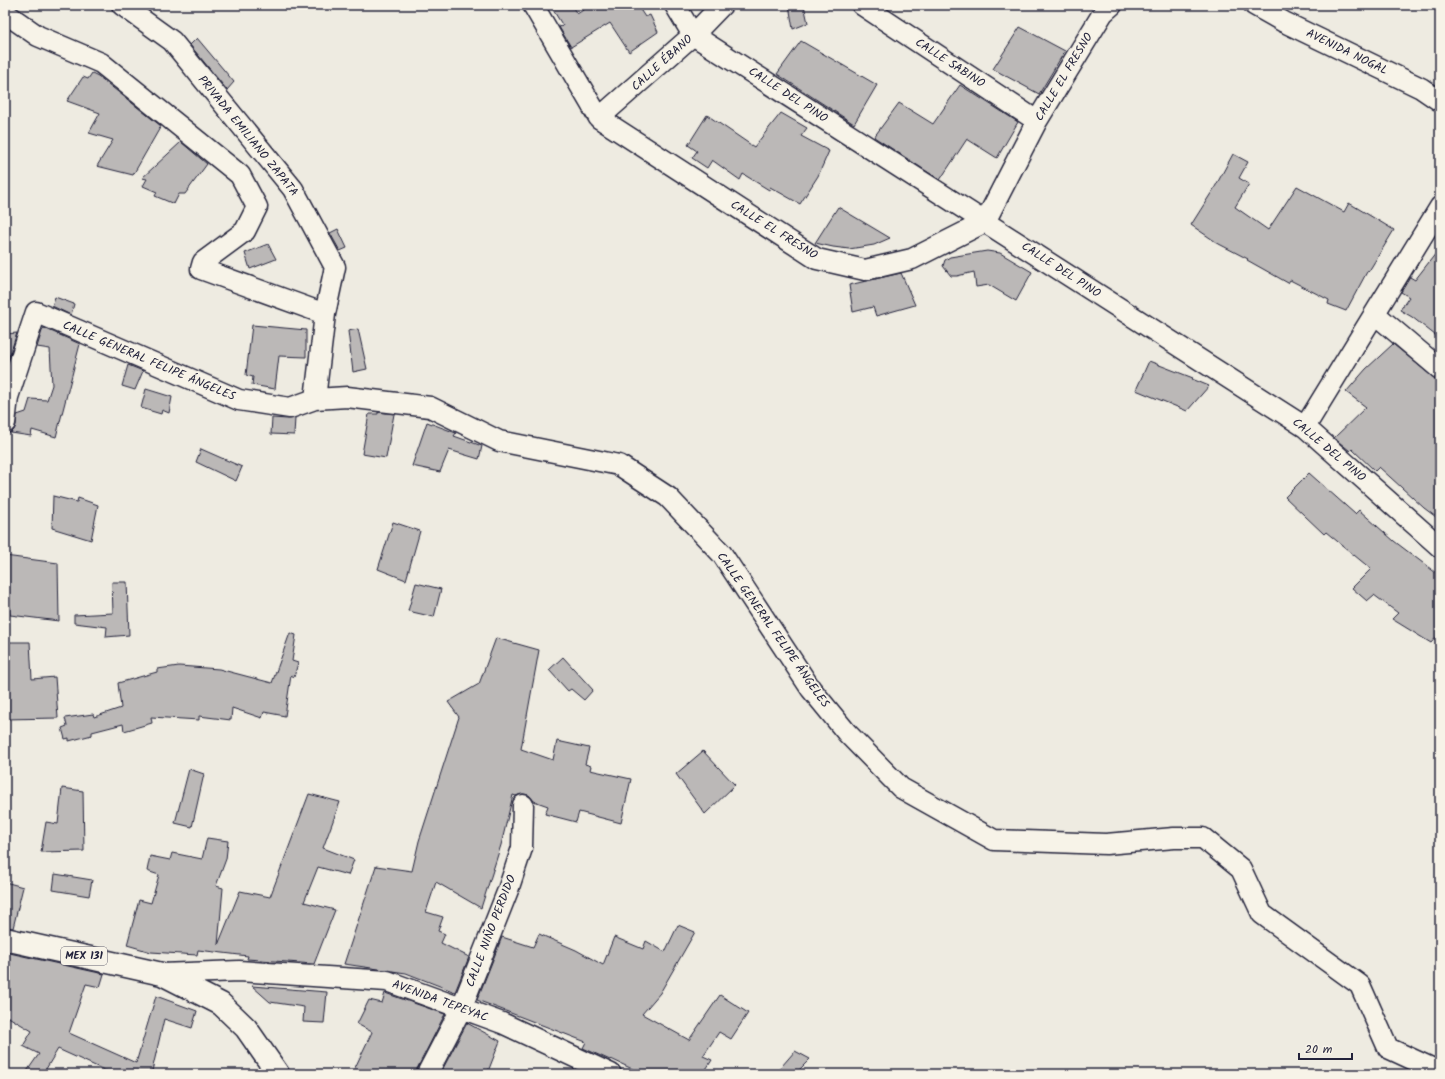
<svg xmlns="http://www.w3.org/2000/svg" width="1445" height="1079" font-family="Kalam,sans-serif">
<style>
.building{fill:#bbb8b7;stroke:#22223b}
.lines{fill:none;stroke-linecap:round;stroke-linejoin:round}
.minor-casing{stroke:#22223b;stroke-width:23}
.primary-casing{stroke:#22223b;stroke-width:25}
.minor{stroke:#f7f3e8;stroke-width:20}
.primary{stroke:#f7f3e8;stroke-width:22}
.labels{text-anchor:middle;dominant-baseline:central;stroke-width:3;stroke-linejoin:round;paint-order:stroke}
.shield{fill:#f7f3e8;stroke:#62616f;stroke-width:1}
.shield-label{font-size:11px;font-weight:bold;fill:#22223b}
.street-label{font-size:12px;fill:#22223b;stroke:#f7f3e8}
</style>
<rect width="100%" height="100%" fill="#eeebe1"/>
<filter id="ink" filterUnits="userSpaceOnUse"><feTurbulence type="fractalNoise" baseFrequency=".025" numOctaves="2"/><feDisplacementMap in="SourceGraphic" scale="8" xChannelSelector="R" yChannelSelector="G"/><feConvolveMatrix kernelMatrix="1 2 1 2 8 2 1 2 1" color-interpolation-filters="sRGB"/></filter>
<g filter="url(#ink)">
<!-- building -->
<path class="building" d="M 550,5 L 571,5 L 577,14 L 591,5 L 637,5 L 645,17 L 650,15 L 658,32 L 629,52 L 610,23 L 571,47 L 559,27 L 563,26 Z
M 789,5 L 804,5 L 808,23 L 793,29 Z
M 1020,27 L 1065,51 L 1039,94 L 993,69 Z
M 197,38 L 234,82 L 227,90 L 190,45 Z
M 801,41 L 877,85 L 854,124 L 777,74 Z
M 92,73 L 98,76 L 161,126 L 133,175 L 97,166 L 113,140 L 89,133 L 100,113 L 67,101 L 83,77 L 88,79 Z
M 960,85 L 1018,122 L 997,158 L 967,139 L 940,180 L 874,137 L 899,103 L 933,124 Z
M 781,113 L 807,128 L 801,136 L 829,151 L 818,176 L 800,204 L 770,187 L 769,190 L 743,174 L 740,180 L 712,160 L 707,168 L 692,158 L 697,151 L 688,145 L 707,115 L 754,147 Z
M 181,142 L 207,164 L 185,194 L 179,194 L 174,204 L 155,196 L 157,192 L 143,186 L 147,179 L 142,178 Z
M 1233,154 L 1248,162 L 1239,178 L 1249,184 L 1235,207 L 1268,230 L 1297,186 L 1344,212 L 1349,203 L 1394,230 L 1369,271 L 1368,270 L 1346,311 L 1328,304 L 1329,300 L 1290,280 L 1288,283 L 1247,260 L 1248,259 L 1219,244 L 1191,225 L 1215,187 Z
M 838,207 L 890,238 L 874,245 L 849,249 L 833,247 L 815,243 Z
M 338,229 L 347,248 L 340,251 L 330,233 Z
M 268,244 L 276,259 L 250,269 L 245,253 Z
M 1440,248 L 1440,339 L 1412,317 L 1400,310 L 1409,297 L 1401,292 L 1410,277 L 1415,280 Z
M 987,251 L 1000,253 L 1032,272 L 1016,301 L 989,285 L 976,287 L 974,272 L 957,276 L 951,276 L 943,266 L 945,260 L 950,257 Z
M 901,273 L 915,305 L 876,316 L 873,307 L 853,312 L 849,285 Z
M 55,297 L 74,304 L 71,315 L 52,306 Z
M 252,325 L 306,330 L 306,357 L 279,356 L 275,389 L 252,385 L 253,377 L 246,375 Z
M 44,328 L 80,344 L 56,437 L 32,430 L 31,436 L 11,433 L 14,430 L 16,425 L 17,415 L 26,412 L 30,399 L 47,400 L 52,385 L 50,349 L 37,347 L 42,331 Z
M 358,329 L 367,369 L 353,372 L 348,331 Z
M 17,333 L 5,369 L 5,334 Z
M 1393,344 L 1440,383 L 1440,520 L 1424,508 L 1379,467 L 1375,471 L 1352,449 L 1350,451 L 1334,438 L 1366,407 L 1346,392 L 1366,369 Z
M 1149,361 L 1193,378 L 1192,379 L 1209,386 L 1187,411 L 1136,390 Z
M 128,365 L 143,371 L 135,390 L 122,386 Z
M 146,389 L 172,397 L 169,413 L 162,410 L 161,414 L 141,408 Z
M 378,412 L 394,414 L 386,458 L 362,454 L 369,414 L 378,414 Z
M 272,418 L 288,419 L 295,418 L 294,435 L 271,434 Z
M 427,422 L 456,433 L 454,436 L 482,446 L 479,459 L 449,450 L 440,472 L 412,466 Z
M 201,449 L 242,467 L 236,481 L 196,462 Z
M 1309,473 L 1355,514 L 1359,510 L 1394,541 L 1440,576 L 1440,633 L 1431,643 L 1392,619 L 1398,613 L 1374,595 L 1367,601 L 1352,588 L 1371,569 L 1326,532 L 1324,534 L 1285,497 Z
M 53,496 L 77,502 L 78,498 L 98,505 L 91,540 L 52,528 Z
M 393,522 L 420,531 L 406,580 L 378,569 Z
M 5,556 L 58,563 L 59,621 L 10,615 L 5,572 Z
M 112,582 L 127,582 L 129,635 L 106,637 L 107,627 L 74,623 L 74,615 L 113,613 Z
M 416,583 L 441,589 L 434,617 L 408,611 Z
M 290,633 L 296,635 L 292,661 L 298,663 L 294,677 L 291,675 L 285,716 L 264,712 L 262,718 L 232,708 L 231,720 L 199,716 L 199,720 L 151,717 L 152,723 L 124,731 L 123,724 L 92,732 L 92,735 L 69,741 L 69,738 L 65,739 L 62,728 L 67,726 L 65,718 L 93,714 L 94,717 L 121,708 L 118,683 L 157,672 L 157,669 L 179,666 L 219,669 L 272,683 Z
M 496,638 L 539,650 L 521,749 L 553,760 L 557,741 L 589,748 L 585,764 L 591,766 L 590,770 L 631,779 L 621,823 L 579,812 L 576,822 L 545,814 L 548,806 L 534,801 L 529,795 L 523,794 L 516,796 L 513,795 L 501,845 L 481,908 L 436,882 L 426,912 L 443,917 L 438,931 L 445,934 L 441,943 L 469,957 L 455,992 L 406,973 L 344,964 L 376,866 L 412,871 L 419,841 L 459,717 L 448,702 L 479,684 Z
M 7,642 L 30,642 L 32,679 L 55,677 L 58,718 L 5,719 L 5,680 L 8,680 Z
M 563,657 L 593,690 L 584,700 L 571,689 L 568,691 L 549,670 Z
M 703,751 L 735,785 L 705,814 L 676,774 Z
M 189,769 L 204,774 L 192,827 L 175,823 Z
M 62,788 L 83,791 L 84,851 L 41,852 L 46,822 L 58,824 Z
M 309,794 L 340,802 L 323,848 L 354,860 L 348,875 L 318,867 L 304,902 L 335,910 L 314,964 L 247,959 L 248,956 L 198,950 L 197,955 L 151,952 L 127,945 L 139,900 L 151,903 L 159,875 L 147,871 L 150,856 L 170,860 L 172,853 L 202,859 L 207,838 L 228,841 L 226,859 L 216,886 L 223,888 L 218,945 L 240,891 L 270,897 Z
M 55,874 L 92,880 L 89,896 L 53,890 Z
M 5,882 L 23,887 L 13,928 L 5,927 Z
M 678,925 L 695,932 L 660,993 L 642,1014 L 689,1040 L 720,995 L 748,1013 L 731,1039 L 719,1032 L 703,1056 L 712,1060 L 703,1074 L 643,1074 L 611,1059 L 610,1060 L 583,1048 L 586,1042 L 477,1000 L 502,937 L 533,947 L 539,934 L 576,950 L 603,965 L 614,937 L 643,949 L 646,941 L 665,952 Z
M 5,952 L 104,974 L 100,987 L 86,984 L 69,1033 L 136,1063 L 156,996 L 197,1011 L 192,1028 L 164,1019 L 152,1071 L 159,1074 L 113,1074 L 58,1049 L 43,1074 L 25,1074 L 39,1054 L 23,1046 L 32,1031 L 5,1015 Z
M 252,986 L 327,992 L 324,1023 L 303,1022 L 304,1007 L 270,1002 Z
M 385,993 L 445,1014 L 417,1069 L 416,1074 L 352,1074 L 372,1032 L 357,1024 L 369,1000 L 382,1003 Z
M 467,1023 L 500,1041 L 487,1074 L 440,1074 Z
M 795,1051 L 810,1059 L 795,1074 L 775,1074 Z"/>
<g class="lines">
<defs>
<path id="minor" d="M 122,5 L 172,41 L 293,189 L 335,267 L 325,314 L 315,399
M 533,5 L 599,118 L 817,259 L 865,270 L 912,259 L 985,222 L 1037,121 L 1103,13 L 1112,5
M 675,5 L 693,35 L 1305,427 L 1440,547
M 862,5 L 1037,121
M 1254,5 L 1284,22 L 1421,88 L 1440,101
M 5,13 L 38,36 L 101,63 L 240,175 L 257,207 L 245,231 L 203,262 L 201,269 L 325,314
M 599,118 L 693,35 L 722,5
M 1375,314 L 1440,369
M 5,423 L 8,397 L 36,312 L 239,400 L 290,408 L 315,399 L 347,397 L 430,407 L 499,441 L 619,465 L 668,497 L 722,554 L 811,689 L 847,733 L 901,788 L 994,840 L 1106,844 L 1174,838 L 1203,838 L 1241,869 L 1262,914 L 1360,985 L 1388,1048 L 1440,1072
M 1305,427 L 1440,207
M 162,974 L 239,971 L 387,981 L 502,1023 L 611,1074
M 427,1074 L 461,1009 L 508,890 L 522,848 L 523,805"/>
<path id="primary" d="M 5,939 L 162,974 L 221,1004 L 246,1028 L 278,1074"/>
</defs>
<!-- minor casing -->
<use href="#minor" class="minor-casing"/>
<!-- primary casing -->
<use href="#primary" class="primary-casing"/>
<!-- minor -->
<use href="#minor" class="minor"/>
<!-- primary -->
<use href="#primary" class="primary"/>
</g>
</g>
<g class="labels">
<!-- shield labels -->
<rect class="shield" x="61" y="947" width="46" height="18" rx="3"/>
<g class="shield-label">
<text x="84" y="956">MEX 131</text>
</g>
<!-- street labels -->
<g class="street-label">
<text transform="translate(1347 52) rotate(26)">AVENIDA NOGAL</text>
<text transform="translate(662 63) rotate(-42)">CALLE ÉBANO</text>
<text transform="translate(950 63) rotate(33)">CALLE SABINO</text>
<text transform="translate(1064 77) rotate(-59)">CALLE EL FRESNO</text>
<text transform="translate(788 95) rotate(33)">CALLE DEL PINO</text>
<text transform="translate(248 136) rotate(51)">PRIVADA EMILIANO ZAPATA</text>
<text transform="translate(774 230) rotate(32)">CALLE EL FRESNO</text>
<text transform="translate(1061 270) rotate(33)">CALLE DEL PINO</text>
<text transform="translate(149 361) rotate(23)">CALLE GENERAL FELIPE ÁNGELES</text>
<text transform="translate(1329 450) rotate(40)">CALLE DEL PINO</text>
<text transform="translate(773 630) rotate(55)">CALLE GENERAL FELIPE ÁNGELES</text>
<text transform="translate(491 931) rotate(-69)">CALLE NIÑO PERDIDO</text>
<text transform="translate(440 1001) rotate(20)">AVENIDA TEPEYAC</text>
</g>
</g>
<!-- margin -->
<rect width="1445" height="1079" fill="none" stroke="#f7f3e8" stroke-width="20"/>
<rect x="10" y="10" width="1425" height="1059" fill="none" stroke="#22223b" stroke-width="1.5" filter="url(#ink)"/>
<!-- scale -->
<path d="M1299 1053v6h53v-6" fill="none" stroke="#22223b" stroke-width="2"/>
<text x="1305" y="1053" font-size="12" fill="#22223b" stroke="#f7f3e8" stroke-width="3" paint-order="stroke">20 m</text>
</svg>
